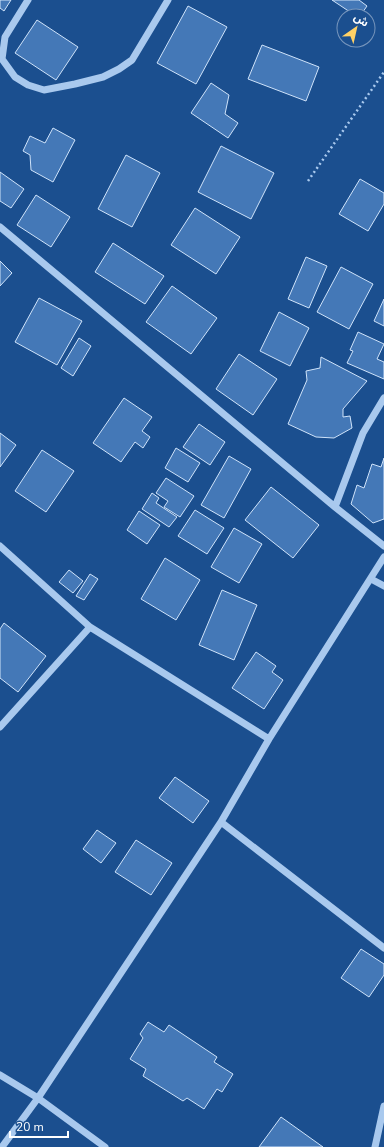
<svg xmlns="http://www.w3.org/2000/svg" width="384" height="1147" font-family="'Nunito Sans','Noto Sans Arabic',sans-serif">
<style>
.building{fill:#4478b7;stroke:#cfe3fa}
.lines{fill:none;stroke-linecap:round;stroke-linejoin:round}
.path{stroke:#a9c9ee;stroke-width:2.5;stroke-dasharray:2 3;stroke-linecap:butt}
.minor{stroke:#a9c9ee;stroke-width:7}
</style>
<rect width="100%" height="100%" fill="#1b4f8f"/>
<!-- building -->
<path class="building" d="M 0,0 L 11,0 L 4,11 L 0,8 Z
M 332,0 L 359,0 L 367,6 L 360,16 L 356,16 Z
M 188,6 L 227,27 L 196,84 L 157,63 Z
M 37,20 L 78,47 L 56,80 L 15,53 Z
M 262,45 L 319,67 L 306,101 L 248,79 Z
M 211,83 L 229,95 L 225,114 L 238,123 L 228,138 L 191,113 Z
M 53,128 L 75,140 L 53,182 L 31,170 L 30,155 L 23,151 L 30,136 L 45,143 Z
M 221,146 L 274,173 L 251,219 L 198,192 Z
M 126,155 L 160,173 L 132,227 L 98,209 Z
M 0,172 L 24,189 L 11,208 L 0,201 Z
M 360,179 L 384,193 L 384,204 L 368,231 L 339,214 Z
M 36,195 L 70,217 L 51,247 L 17,225 Z
M 195,208 L 240,237 L 216,274 L 171,245 Z
M 113,243 L 164,276 L 145,304 L 95,272 Z
M 306,257 L 327,266 L 309,308 L 288,299 Z
M 0,261 L 12,273 L 0,286 Z
M 341,267 L 373,284 L 349,329 L 317,312 Z
M 172,286 L 217,318 L 191,354 L 146,322 Z
M 39,298 L 82,321 L 57,365 L 15,342 Z
M 384,299 L 384,326 L 374,321 Z
M 279,312 L 309,328 L 290,366 L 260,351 Z
M 358,332 L 384,344 L 377,359 L 384,362 L 384,379 L 347,363 L 353,351 L 350,350 Z
M 79,338 L 91,346 L 73,376 L 61,368 Z
M 239,354 L 277,379 L 253,415 L 216,389 Z
M 321,357 L 367,381 L 343,409 L 343,417 L 350,416 L 352,428 L 334,438 L 316,437 L 288,424 L 307,380 L 306,371 L 320,368 Z
M 124,398 L 152,417 L 142,431 L 150,437 L 143,448 L 135,442 L 121,462 L 93,443 Z
M 199,424 L 225,442 L 210,465 L 183,447 Z
M 0,433 L 16,445 L 0,467 Z
M 176,448 L 200,463 L 188,482 L 165,468 Z
M 42,450 L 74,471 L 46,512 L 15,491 Z
M 229,456 L 251,469 L 224,518 L 201,505 Z
M 384,458 L 384,519 L 373,523 L 351,504 L 357,485 L 364,488 L 372,464 L 381,467 Z
M 166,478 L 194,496 L 180,517 L 164,507 L 168,501 L 156,493 Z
M 271,487 L 319,525 L 293,558 L 245,520 Z
M 152,493 L 159,498 L 156,503 L 177,517 L 169,527 L 142,509 Z
M 195,510 L 224,528 L 207,554 L 178,536 Z
M 139,511 L 160,525 L 147,544 L 127,530 Z
M 234,528 L 262,544 L 239,583 L 211,567 Z
M 165,558 L 200,580 L 176,620 L 141,599 Z
M 69,570 L 83,581 L 73,593 L 59,582 Z
M 90,574 L 98,579 L 84,600 L 76,596 Z
M 222,590 L 257,605 L 234,660 L 199,645 Z
M 4,623 L 46,656 L 18,692 L 0,678 L 0,629 Z
M 256,652 L 276,666 L 272,672 L 283,680 L 264,709 L 232,688 Z
M 175,777 L 209,801 L 193,823 L 159,798 Z
M 97,830 L 116,843 L 101,863 L 83,849 Z
M 136,840 L 172,863 L 151,895 L 115,872 Z
M 361,949 L 384,964 L 384,975 L 369,997 L 341,978 Z
M 148,1022 L 164,1032 L 169,1025 L 217,1057 L 214,1062 L 233,1074 L 222,1092 L 217,1089 L 204,1109 L 187,1098 L 183,1101 L 143,1076 L 146,1069 L 130,1059 L 143,1038 L 140,1034 Z
M 281,1117 L 323,1147 L 259,1147 Z"/>
<g class="lines">
<!-- path -->
<path class="path" d="M 308,181 L 384,72"/>
<!-- minor -->
<path class="minor" d="M 28,0 L 5,37 L 2,59 L 15,77 L 28,85 L 44,90 L 75,84 L 103,77 L 119,69 L 132,60 L 168,0
M 0,227 L 335,507
M 384,398 L 363,433 L 335,507 L 384,546
M 0,546 L 90,627 L 269,739
M 371,579 L 384,586
M 0,727 L 90,627
M 221,822 L 384,948
M 0,1075 L 38,1098 L 105,1147
M 2,1147 L 38,1098 L 221,822 L 269,739 L 384,557
M 375,1147 L 384,1106"/>
</g>
<!-- north arrow -->
<g transform="translate(356 28) rotate(34)"><circle r="19" fill="#1b4f8f" stroke="#7695bc"/>
<path d="M0-3L7 15L0 10L-7 15Z" fill="#ffd166"/>
<text y="-6" font-size="11" font-weight="bold" text-anchor="middle" fill="#ffffff">ش</text>
</g>
<!-- scale -->
<path d="M10 1131v6h58v-6" fill="none" stroke="#ffffff" stroke-width="2"/>
<text x="16" y="1131" font-size="12" fill="#ffffff" stroke="#1b4f8f" stroke-width="3" paint-order="stroke">20 m</text>
</svg>
